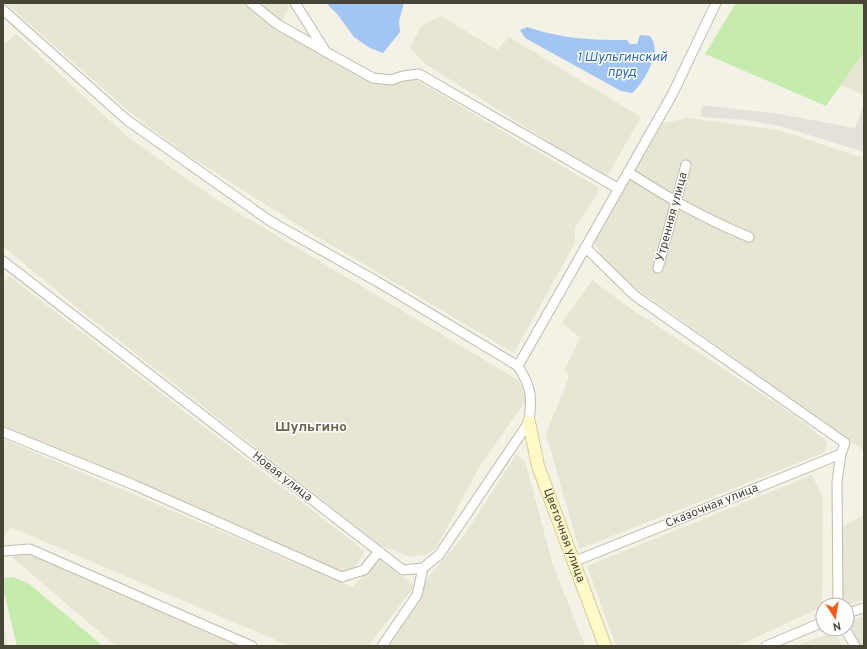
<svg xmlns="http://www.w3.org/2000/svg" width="867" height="649" font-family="Overpass,sans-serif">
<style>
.residential{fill:#e9e5d5}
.industrial{fill:#e4e1d9}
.green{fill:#c6ebae}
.water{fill:#a1c6f4}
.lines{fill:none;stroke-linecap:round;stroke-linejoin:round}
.street-casing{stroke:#c0bca9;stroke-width:11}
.secondary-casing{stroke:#d7cf95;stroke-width:14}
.street{stroke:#fff;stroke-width:9}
.secondary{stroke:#fffac7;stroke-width:12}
.labels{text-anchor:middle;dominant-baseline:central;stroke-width:3;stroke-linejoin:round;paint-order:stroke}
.street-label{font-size:12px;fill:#484436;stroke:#fff}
.water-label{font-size:13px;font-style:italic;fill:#2967ba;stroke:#fff}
.quarter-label{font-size:14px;font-weight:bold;fill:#6b644c;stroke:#fff}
</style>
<rect width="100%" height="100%" fill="#f4f2e7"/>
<!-- residential -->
<path class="residential" d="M 5,3 L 287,3 L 289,6 L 281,24 L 382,84 L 414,79 L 598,187 L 598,193 L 575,228 L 575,243 L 514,353 L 306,230 L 184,153 L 132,114 Z
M 441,16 L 497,50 L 509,37 L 641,117 L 606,178 L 424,63 L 410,48 L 421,26 Z
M 16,34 L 128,137 L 214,198 L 518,380 L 525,392 L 525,402 L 481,464 L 436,548 L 427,554 L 411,557 L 381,546 L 80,310 L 3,246 L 3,45 Z
M 864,52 L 864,95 L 841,85 Z
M 688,118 L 778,130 L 864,158 L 864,451 L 611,270 L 594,242 L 663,123 Z
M 9,276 L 365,551 L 354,568 L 341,571 L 3,426 L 3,284 Z
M 592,280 L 627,306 L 794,415 L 828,442 L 824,453 L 579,549 L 546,434 L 569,377 L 565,369 L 580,338 L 562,323 Z
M 3,439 L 352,587 L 380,559 L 415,586 L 368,646 L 330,646 L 327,644 L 326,646 L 290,646 L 10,527 L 3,540 Z
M 516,455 L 525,461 L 553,565 L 585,646 L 384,646 L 430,575 L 465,534 Z
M 812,475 L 823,499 L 822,607 L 737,646 L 616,646 L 587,566 Z
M 864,515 L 864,599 L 847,606 L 843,605 L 838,529 Z
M 20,547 L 246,646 L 116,646 L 13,558 Z
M 864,616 L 864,646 L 859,646 L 847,626 L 847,622 Z
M 3,622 L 8,646 L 3,646 Z
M 825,635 L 838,638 L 842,646 L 796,646 Z"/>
<!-- industrial -->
<path class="industrial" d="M 702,105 L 779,114 L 855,128 L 862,109 L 864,110 L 864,152 L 780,126 L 747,120 L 701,117 Z"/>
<!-- green -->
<path class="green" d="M 736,3 L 864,3 L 864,52 L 826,106 L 705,54 Z
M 13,577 L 28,583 L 103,646 L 17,646 L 3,588 L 3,578 Z"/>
<!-- water -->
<path class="water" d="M 326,3 L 404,3 L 399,21 L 400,32 L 383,53 L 370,48 L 354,37 L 338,15 Z
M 527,27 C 563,39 590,40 627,40 L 630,44 L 637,44 L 640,35 L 650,36 C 651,38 654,42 654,44 C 658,58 642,85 632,93 L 621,91 L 525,38 L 520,30 Z"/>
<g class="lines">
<defs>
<path id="street" d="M 251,3 L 277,24 L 323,50
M 295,3 L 326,52 L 346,63 L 373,78 L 391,80 L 403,76 L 419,74 L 619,189
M 3,10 L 127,120 L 270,221 L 378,282 L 518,366 C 532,389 532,396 529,422 L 439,555 L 423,568 L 403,570 L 3,261
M 628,172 C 670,199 703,218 749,237
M 658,268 L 686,165
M 518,366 L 672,95 L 716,3
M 3,432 L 134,485 L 342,577 L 364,570 L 379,551
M 3,551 L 30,549 L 252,646
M 573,562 L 841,454 L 845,443 L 634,295 L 585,247
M 838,605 L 837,481 L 841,454
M 847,613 L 864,608
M 845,629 L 855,646
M 382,646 L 417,595 L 423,568
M 766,646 L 823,622"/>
<g id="secondary">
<path id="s1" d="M 529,422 L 538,466 L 605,646"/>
</g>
</defs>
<!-- street casing -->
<use href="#street" class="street-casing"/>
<!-- secondary casing -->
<use href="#secondary" class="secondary-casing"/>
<!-- street -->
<use href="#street" class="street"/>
<!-- secondary -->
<use href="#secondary" class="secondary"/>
</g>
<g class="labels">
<!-- street labels -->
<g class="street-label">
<text transform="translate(672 217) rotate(-75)">Утренняя улица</text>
<text transform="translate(282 477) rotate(38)">Новая улица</text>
<text transform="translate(712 506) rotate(-22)">Сказочная улица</text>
<text stroke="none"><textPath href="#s1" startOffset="119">Цветочная улица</textPath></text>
</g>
<!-- water labels -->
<g class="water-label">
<text x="622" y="58">1 Шульгинский<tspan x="622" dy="15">пруд</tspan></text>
</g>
<!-- quarter labels -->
<g class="quarter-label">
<text x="311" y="427">Шульгино</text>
</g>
</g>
<!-- border -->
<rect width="867" height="649" fill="none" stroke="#484436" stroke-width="8"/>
<!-- north arrow -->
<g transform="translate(835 617) rotate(168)"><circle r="19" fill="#ffffff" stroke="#b6b4af"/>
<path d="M0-3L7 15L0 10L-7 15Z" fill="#ff5a14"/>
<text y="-6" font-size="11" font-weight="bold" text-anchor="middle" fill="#484436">N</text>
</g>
</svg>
